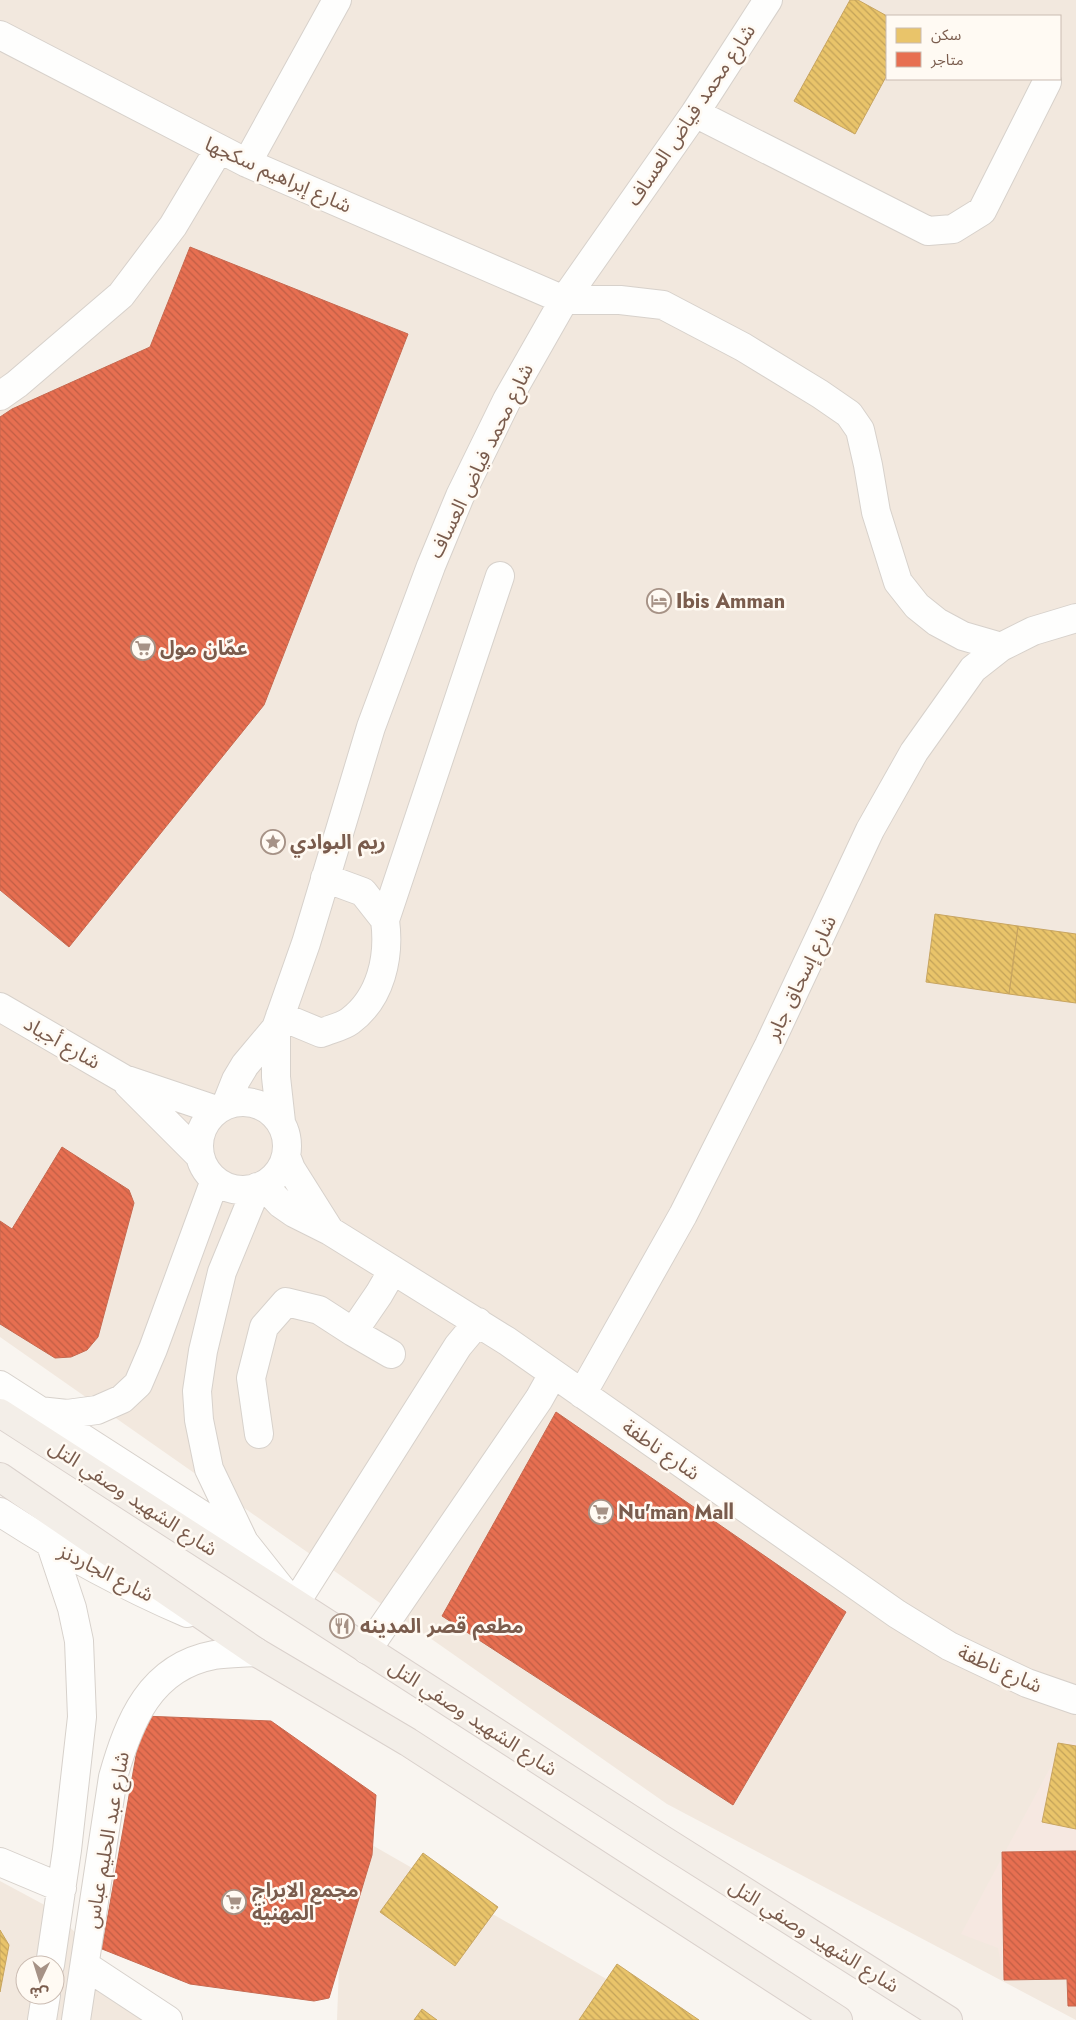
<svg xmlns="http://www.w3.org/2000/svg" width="1076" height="2020" font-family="Jost,'Noto Sans Arabic',sans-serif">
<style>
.residential{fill:#f2e8de;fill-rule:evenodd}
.commercial{fill:#f6e8e1}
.homes{fill:url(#homes-back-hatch);stroke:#c8a561}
.shops{fill:url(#shops-back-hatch);stroke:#c66950}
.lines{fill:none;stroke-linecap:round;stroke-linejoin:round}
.minor-casing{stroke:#d7d1cb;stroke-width:30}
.major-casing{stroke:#dad1cc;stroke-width:30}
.minor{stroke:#fefefd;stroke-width:28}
.major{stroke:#f3eee8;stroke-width:28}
.labels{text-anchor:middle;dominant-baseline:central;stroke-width:5;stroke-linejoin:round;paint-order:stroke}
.street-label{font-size:20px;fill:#7a5c4d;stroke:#fffaf3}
.poi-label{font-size:20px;font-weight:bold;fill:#7a5c4d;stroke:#fffaf3;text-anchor:start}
</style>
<defs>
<pattern id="homes-back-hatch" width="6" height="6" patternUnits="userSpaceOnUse" patternTransform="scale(1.25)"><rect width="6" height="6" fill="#e9c46a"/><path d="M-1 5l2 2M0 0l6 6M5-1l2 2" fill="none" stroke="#c2a259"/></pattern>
<pattern id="shops-back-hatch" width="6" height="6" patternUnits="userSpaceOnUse" patternTransform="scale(1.25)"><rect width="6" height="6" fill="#e76f51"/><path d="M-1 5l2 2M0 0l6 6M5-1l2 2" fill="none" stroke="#c05e45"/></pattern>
</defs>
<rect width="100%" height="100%" fill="#f9f5f0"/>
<!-- residential -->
<path class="residential" d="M 0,0 L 1076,0 L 1076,2020 L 667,1804 L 0,1337 ZM 887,16 L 1060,16 L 1060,79 L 887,79 Z
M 344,1829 L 678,2020 L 337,2020 Z
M 0,1881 L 52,1909 L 161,2020 L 0,2020 ZM 25,1965 L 55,1965 L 55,1995 L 25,1995 Z"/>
<!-- commercial -->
<path class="commercial" d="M 1065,1740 L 1076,1743 L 1076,2006 L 1068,1980 L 1003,1976 L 998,1948 L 961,1934 Z"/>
<!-- homes -->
<path class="homes" d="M 850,0 L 858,0 L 887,16 L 887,75 L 855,134 L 794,101 Z
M 935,914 L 1018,926 L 1009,994 L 926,982 Z
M 1018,926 L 1076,934 L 1076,1003 L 1009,994 Z
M 1058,1743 L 1076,1746 L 1076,1829 L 1042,1822 Z
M 423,1853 L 498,1907 L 455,1966 L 380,1912 Z
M 0,1930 L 9,1945 L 0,1992 Z
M 617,1964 L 699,2020 L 579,2020 Z
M 422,2009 L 437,2020 L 414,2020 Z"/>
<!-- shops -->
<path class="shops" d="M 190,247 L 408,334 L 264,705 L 69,947 L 0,890 L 0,417 L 12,409 L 150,347 Z
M 62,1147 L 129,1190 L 134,1203 L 98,1337 L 87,1350 L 71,1357 L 55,1358 L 0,1324 L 0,1221 L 12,1229 Z
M 556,1412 L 846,1612 L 733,1805 L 442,1616 Z
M 143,1716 L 271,1721 L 376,1795 L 372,1855 L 329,1998 L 314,2001 L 190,1984 L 102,1949 Z
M 1076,1851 L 1076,2006 L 1068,2006 L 1067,1979 L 1004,1980 L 1002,1852 Z"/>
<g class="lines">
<defs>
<path id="minor" d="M 0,35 L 247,163 L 564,300 L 620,300 L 663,305 L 743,347 L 820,394 L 849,414 L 860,430 L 868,465 L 876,512 L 898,582 L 917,606 L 937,622 L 963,636 L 1001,647
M 695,113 L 928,231 L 953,229 L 982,211 L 1047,82
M 247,163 L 337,0
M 0,396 L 17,384 L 121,295 L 173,226 L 219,149
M 325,878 L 363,892 L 385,920
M 0,1007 L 124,1079 L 216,1110
M 280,1016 L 321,1033 C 330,1029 342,1027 350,1021 C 381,998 390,957 385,920 L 500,576
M 276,1028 L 276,1077 L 281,1122
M 128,1084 L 200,1156
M199 1146a44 44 0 1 1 88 0a44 44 0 1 1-88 0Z
M 226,1105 L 236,1080 L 245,1065 L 276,1028 L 306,943 L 371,727 L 431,566 L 460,496 L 507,400 L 564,300 L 695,113 L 768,0
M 286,1156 L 291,1169 L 330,1231
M 263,1185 L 281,1204 L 294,1213 L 330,1231 L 507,1341 L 897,1614 L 949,1646 L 1027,1683 L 1076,1700
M 353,1332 L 391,1354
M 0,1385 L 244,1542 L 286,1595
M 582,1394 L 683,1215 L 769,1045 L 870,830 L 914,752 L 973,669 L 1001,647 L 1033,631 L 1076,618
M 39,1411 L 67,1414 L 97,1410 L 122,1399 L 138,1384 L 153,1349 L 215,1180
M 259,1434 L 251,1378 L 264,1327 L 286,1302 L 319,1310 L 353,1332 L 379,1294 L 393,1270
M 0,1512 C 60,1551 122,1585 187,1613
M 244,1542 L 209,1469 L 199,1420 L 197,1391 L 203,1351 L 222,1272 L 257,1187
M 296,1602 L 458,1346 L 478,1322
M 367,1650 L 539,1399 L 553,1374
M 0,1862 L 62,1888
M 50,1965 L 67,1850 L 82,1717 L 79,1641 L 72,1608 L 51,1545
M 86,1966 L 168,2020
M 42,2020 L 46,1995
M 76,2020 L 113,1777 C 129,1721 150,1667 214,1655 C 227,1653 242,1653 256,1652"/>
<path id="major" d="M 0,1413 L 663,1840 L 948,2020
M 0,1477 L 256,1652 L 408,1742 L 838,2020"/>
</defs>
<!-- minor casing -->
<use href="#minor" class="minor-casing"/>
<!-- major casing -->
<use href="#major" class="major-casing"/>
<!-- minor -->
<use href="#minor" class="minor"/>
<!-- major -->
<use href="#major" class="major"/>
</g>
<!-- icons -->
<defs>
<symbol id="hotel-ring" viewBox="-11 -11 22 22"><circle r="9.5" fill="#fffaf3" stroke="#a69286" stroke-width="1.5"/><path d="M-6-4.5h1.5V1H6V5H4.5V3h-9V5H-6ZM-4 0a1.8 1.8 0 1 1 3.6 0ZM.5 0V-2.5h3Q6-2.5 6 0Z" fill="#a69286"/></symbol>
<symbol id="supermarket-ring" viewBox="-11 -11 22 22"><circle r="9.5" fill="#fffaf3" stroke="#a69286" stroke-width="1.5"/><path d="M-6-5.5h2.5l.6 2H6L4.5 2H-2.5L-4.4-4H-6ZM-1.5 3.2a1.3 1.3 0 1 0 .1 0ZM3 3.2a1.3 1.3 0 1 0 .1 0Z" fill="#a69286"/></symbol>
<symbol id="sight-ring" viewBox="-11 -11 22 22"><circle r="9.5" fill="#fffaf3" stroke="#a69286" stroke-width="1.5"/><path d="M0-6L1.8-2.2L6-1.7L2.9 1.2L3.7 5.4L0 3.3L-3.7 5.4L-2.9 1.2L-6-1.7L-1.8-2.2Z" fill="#a69286"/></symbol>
<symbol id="restaurant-ring" viewBox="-11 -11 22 22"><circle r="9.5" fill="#fffaf3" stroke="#a69286" stroke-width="1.5"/><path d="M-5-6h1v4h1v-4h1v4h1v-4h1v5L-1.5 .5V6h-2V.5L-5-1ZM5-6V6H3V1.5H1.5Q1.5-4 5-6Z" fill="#a69286"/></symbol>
</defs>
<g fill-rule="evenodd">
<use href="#hotel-ring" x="645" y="587" width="28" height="28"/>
<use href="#supermarket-ring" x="129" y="634" width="28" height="28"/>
<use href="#sight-ring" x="259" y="828" width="28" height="28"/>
<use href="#supermarket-ring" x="587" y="1498" width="28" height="28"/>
<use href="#restaurant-ring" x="328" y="1612" width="28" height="28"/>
<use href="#supermarket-ring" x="220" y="1888" width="28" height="28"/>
</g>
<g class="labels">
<!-- street labels -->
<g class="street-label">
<text transform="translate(691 115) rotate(-56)">شارع محمد فياض العساف</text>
<text transform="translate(278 175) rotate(24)">شارع إبراهيم سكجها</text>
<text transform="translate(481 461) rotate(-64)">شارع محمد فياض العساف</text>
<text transform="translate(801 978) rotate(-64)">شارع إسحاق جابر</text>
<text transform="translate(62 1043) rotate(30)">شارع أجياد</text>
<text transform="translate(661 1450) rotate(35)">شارع ناطفة</text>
<text transform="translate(133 1498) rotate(33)">شارع الشهيد وصفي التل</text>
<text transform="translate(106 1573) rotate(27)">شارع الجاردنز</text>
<text transform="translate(1000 1669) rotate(24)">شارع ناطفة</text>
<text transform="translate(473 1718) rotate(33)">شارع الشهيد وصفي التل</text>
<text transform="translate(107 1840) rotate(-80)">شارع عبد الحليم عباس</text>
<text transform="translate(814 1936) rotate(32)">شارع الشهيد وصفي التل</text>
</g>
<!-- poi labels -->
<g class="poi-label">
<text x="676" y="601">Ibis Amman</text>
<text x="160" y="648">عمّان مول</text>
<text x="290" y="842">ريم البوادي</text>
<text x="618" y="1512">Nu'man Mall</text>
<text x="360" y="1626">مطعم قصر المدينه</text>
<text x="252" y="1890">مجمع الابراج<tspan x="252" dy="23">المهنية</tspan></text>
</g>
</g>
<!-- legend -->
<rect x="886" y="15" width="175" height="65" fill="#fffaf3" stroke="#cabbb1"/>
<rect x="896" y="28" width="25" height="15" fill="#e9c46a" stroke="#cabbb1"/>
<text x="931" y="40" font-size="15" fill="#7a5c4d">سكن</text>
<rect x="896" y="52" width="25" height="15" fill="#e76f51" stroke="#cabbb1"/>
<text x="931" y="65" font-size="15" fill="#7a5c4d">متاجر</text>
<!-- north arrow -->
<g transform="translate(40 1980) rotate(184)"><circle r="24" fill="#fffaf3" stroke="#cabbb1"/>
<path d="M0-4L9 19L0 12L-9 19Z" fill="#a69286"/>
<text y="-8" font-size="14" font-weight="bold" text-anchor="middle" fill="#7a5c4d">ش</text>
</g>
</svg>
